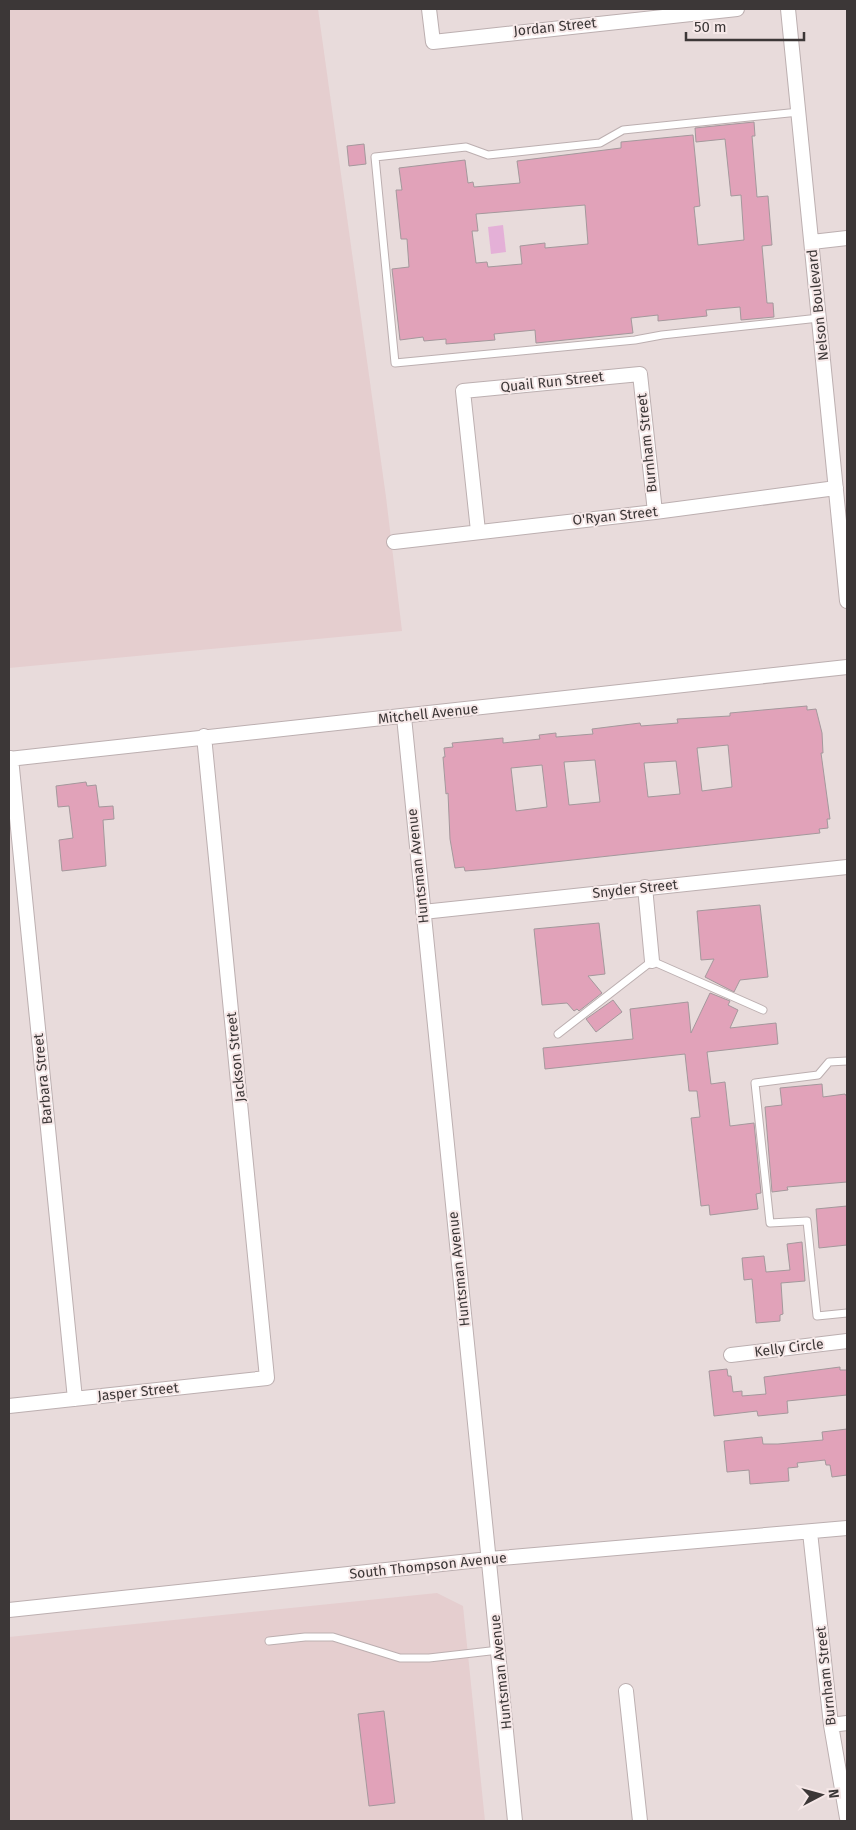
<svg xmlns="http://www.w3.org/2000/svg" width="856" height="1830" font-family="'Fira Sans',sans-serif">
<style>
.built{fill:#e5cecf}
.water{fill:#e4b0d7}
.building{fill:#e1a2b9;stroke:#a4989c;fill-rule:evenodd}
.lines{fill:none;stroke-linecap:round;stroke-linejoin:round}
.lane-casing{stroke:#bcafb0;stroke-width:9}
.street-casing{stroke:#bcafb0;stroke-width:16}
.lane{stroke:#fff;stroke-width:7}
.street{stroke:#fff;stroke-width:14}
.labels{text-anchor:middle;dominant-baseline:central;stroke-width:4;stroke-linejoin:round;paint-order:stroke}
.street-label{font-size:14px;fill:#3c3737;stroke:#f6e8e8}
</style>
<rect width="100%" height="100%" fill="#e8dbdb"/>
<!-- built -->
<path class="built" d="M 9,9 L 318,9 L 386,497 L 402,631 L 9,668 Z
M 437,1593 L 463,1606 L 485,1821 L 9,1821 L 9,1637 Z"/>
<!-- water -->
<path class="water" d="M 503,225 L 506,252 L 491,254 L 488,227 Z"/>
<!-- building -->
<path class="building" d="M 754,122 L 755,136 L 752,136 L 757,197 L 768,196 L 772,245 L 762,246 L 767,303 L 773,303 L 774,317 L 741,320 L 740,307 L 706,310 L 707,316 L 658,321 L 658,315 L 631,318 L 633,333 L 536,343 L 535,330 L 494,334 L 495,340 L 446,344 L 446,339 L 424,341 L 423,337 L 400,340 L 392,269 L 409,267 L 407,239 L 401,239 L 396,190 L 402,190 L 399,168 L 465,160 L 468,183 L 473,182 L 474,187 L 520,183 L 517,161 L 621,148 L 621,142 L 693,135 L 700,206 L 694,207 L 698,245 L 744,240 L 741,195 L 731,196 L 725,139 L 696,142 L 695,128 ZM 585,205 L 588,244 L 545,248 L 545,243 L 520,246 L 522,264 L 488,267 L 487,262 L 476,263 L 472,231 L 478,231 L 476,214 Z
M 364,144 L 366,164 L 349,166 L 347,146 Z
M 807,706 L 807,710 L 816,709 L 822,733 L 823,753 L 821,753 L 830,819 L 827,819 L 828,828 L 819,829 L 820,833 L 490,869 L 465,871 L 464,867 L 455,868 L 450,839 L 448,793 L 446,794 L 443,757 L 445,757 L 444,748 L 453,747 L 452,743 L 503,738 L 503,743 L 540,739 L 539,735 L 556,733 L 556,737 L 593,734 L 592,729 L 640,723 L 641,726 L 678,723 L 677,719 L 730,716 L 730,713 ZM 728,745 L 732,787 L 702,791 L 697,748 ZM 595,760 L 600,802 L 569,805 L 564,762 ZM 676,761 L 680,794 L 648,797 L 644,763 ZM 542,765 L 547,807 L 516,811 L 511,768 Z
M 86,782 L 87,786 L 96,785 L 99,807 L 113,806 L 114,819 L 103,820 L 106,866 L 62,871 L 59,840 L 73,838 L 69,806 L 58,807 L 56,786 Z
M 760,905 L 768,977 L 740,980 L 734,992 L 705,977 L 714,959 L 701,960 L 697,911 Z
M 599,923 L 605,974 L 588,976 L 602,993 L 579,1011 L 577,1009 L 574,1011 L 567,1003 L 542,1005 L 534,929 Z
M 710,993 L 730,1001 L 728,1005 L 738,1010 L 730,1028 L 776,1023 L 778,1044 L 707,1052 L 711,1084 L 725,1082 L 730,1126 L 754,1123 L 761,1193 L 756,1194 L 758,1209 L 710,1215 L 709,1205 L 701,1206 L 691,1118 L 700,1117 L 697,1091 L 689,1091 L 685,1054 L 545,1069 L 543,1048 L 633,1039 L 630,1009 L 688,1002 L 691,1033 Z
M 613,1000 L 622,1012 L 596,1032 L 586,1019 Z
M 822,1084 L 823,1097 L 845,1094 L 847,1097 L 847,1182 L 787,1187 L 788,1190 L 772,1192 L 765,1107 L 782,1105 L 780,1088 Z
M 847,1206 L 847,1245 L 819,1248 L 816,1209 Z
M 802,1242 L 805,1281 L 781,1283 L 783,1314 L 780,1315 L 780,1321 L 756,1323 L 752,1279 L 744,1280 L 742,1258 L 764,1256 L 766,1272 L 790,1270 L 787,1244 Z
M 840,1367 L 840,1370 L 847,1370 L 847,1395 L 787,1401 L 788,1413 L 758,1416 L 757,1411 L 714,1416 L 709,1371 L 727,1369 L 728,1376 L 731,1376 L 733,1392 L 742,1391 L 742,1396 L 766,1394 L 764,1377 Z
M 847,1429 L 847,1475 L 832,1477 L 830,1465 L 826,1465 L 825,1460 L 797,1463 L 798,1467 L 788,1468 L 789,1481 L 750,1484 L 749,1470 L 727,1472 L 724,1441 L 762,1437 L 763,1444 L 778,1444 L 823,1440 L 822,1432 Z
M 384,1711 L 395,1803 L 369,1806 L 358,1714 Z"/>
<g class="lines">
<defs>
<path id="lane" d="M 799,112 L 623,130 L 600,143 L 488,155 L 466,147 L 375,157 L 395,363 L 635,340 L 662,335 L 819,318
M 558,1034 L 652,961 L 763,1010
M 847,1061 L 829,1062 L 818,1075 L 755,1083 L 770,1223 L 807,1221 L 817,1316 L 847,1313
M 269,1641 L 305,1637 L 333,1637 L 400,1658 L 429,1658 L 499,1650"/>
<path id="street" d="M 429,9 L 433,42 L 737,9
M 788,9 L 847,601
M 812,242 L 847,238
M 478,531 L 463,391 L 640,374 L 655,512
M 394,542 L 655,512 L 836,488
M 404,717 L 515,1821
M 11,758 L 75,1399
M 9,759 L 847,667
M 645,887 L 652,961
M 423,912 L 847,867
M 731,1355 L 847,1341
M 9,1406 L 267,1378 L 204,736
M 810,1532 L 831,1725 L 847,1818
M 9,1610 L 489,1559 L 847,1528
M 626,1691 L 640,1821
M 831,1725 L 847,1723"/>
</defs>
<!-- lane casing -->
<use href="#lane" class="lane-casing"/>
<!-- street casing -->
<use href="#street" class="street-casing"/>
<!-- lane -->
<use href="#lane" class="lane"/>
<!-- street -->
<use href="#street" class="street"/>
</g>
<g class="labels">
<!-- street labels -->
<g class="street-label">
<text transform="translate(555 27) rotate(-6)">Jordan Street</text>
<text transform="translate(818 305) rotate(-96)">Nelson Boulevard</text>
<text transform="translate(552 382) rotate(-6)">Quail Run Street</text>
<text transform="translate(647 443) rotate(-96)">Burnham Street</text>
<text transform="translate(615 516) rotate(-6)">O'Ryan Street</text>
<text transform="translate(428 714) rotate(-6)">Mitchell Avenue</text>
<text transform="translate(418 866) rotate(-96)">Huntsman Avenue</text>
<text transform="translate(635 889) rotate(-6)">Snyder Street</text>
<text transform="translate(236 1057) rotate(-96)">Jackson Street</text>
<text transform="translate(43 1079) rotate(-96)">Barbara Street</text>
<text transform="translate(459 1269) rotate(-96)">Huntsman Avenue</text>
<text transform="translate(789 1348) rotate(-7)">Kelly Circle</text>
<text transform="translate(138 1392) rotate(-6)">Jasper Street</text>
<text transform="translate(428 1566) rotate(-6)">South Thompson Avenue</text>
<text transform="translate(501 1672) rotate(-96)">Huntsman Avenue</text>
<text transform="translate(826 1676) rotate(-96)">Burnham Street</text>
</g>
</g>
<!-- border -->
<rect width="856" height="1830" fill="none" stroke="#3c3737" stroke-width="20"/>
<!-- north arrow -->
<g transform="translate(821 1795) rotate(84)" stroke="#f6e8e8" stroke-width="4" paint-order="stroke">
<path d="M0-4L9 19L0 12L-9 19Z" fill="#3c3737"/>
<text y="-8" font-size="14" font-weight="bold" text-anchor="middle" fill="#3c3737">N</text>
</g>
<!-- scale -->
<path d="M686 32v8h118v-8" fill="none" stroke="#3c3737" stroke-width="2.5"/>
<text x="694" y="32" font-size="15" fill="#3c3737" stroke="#f6e8e8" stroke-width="4" paint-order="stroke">50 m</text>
</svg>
